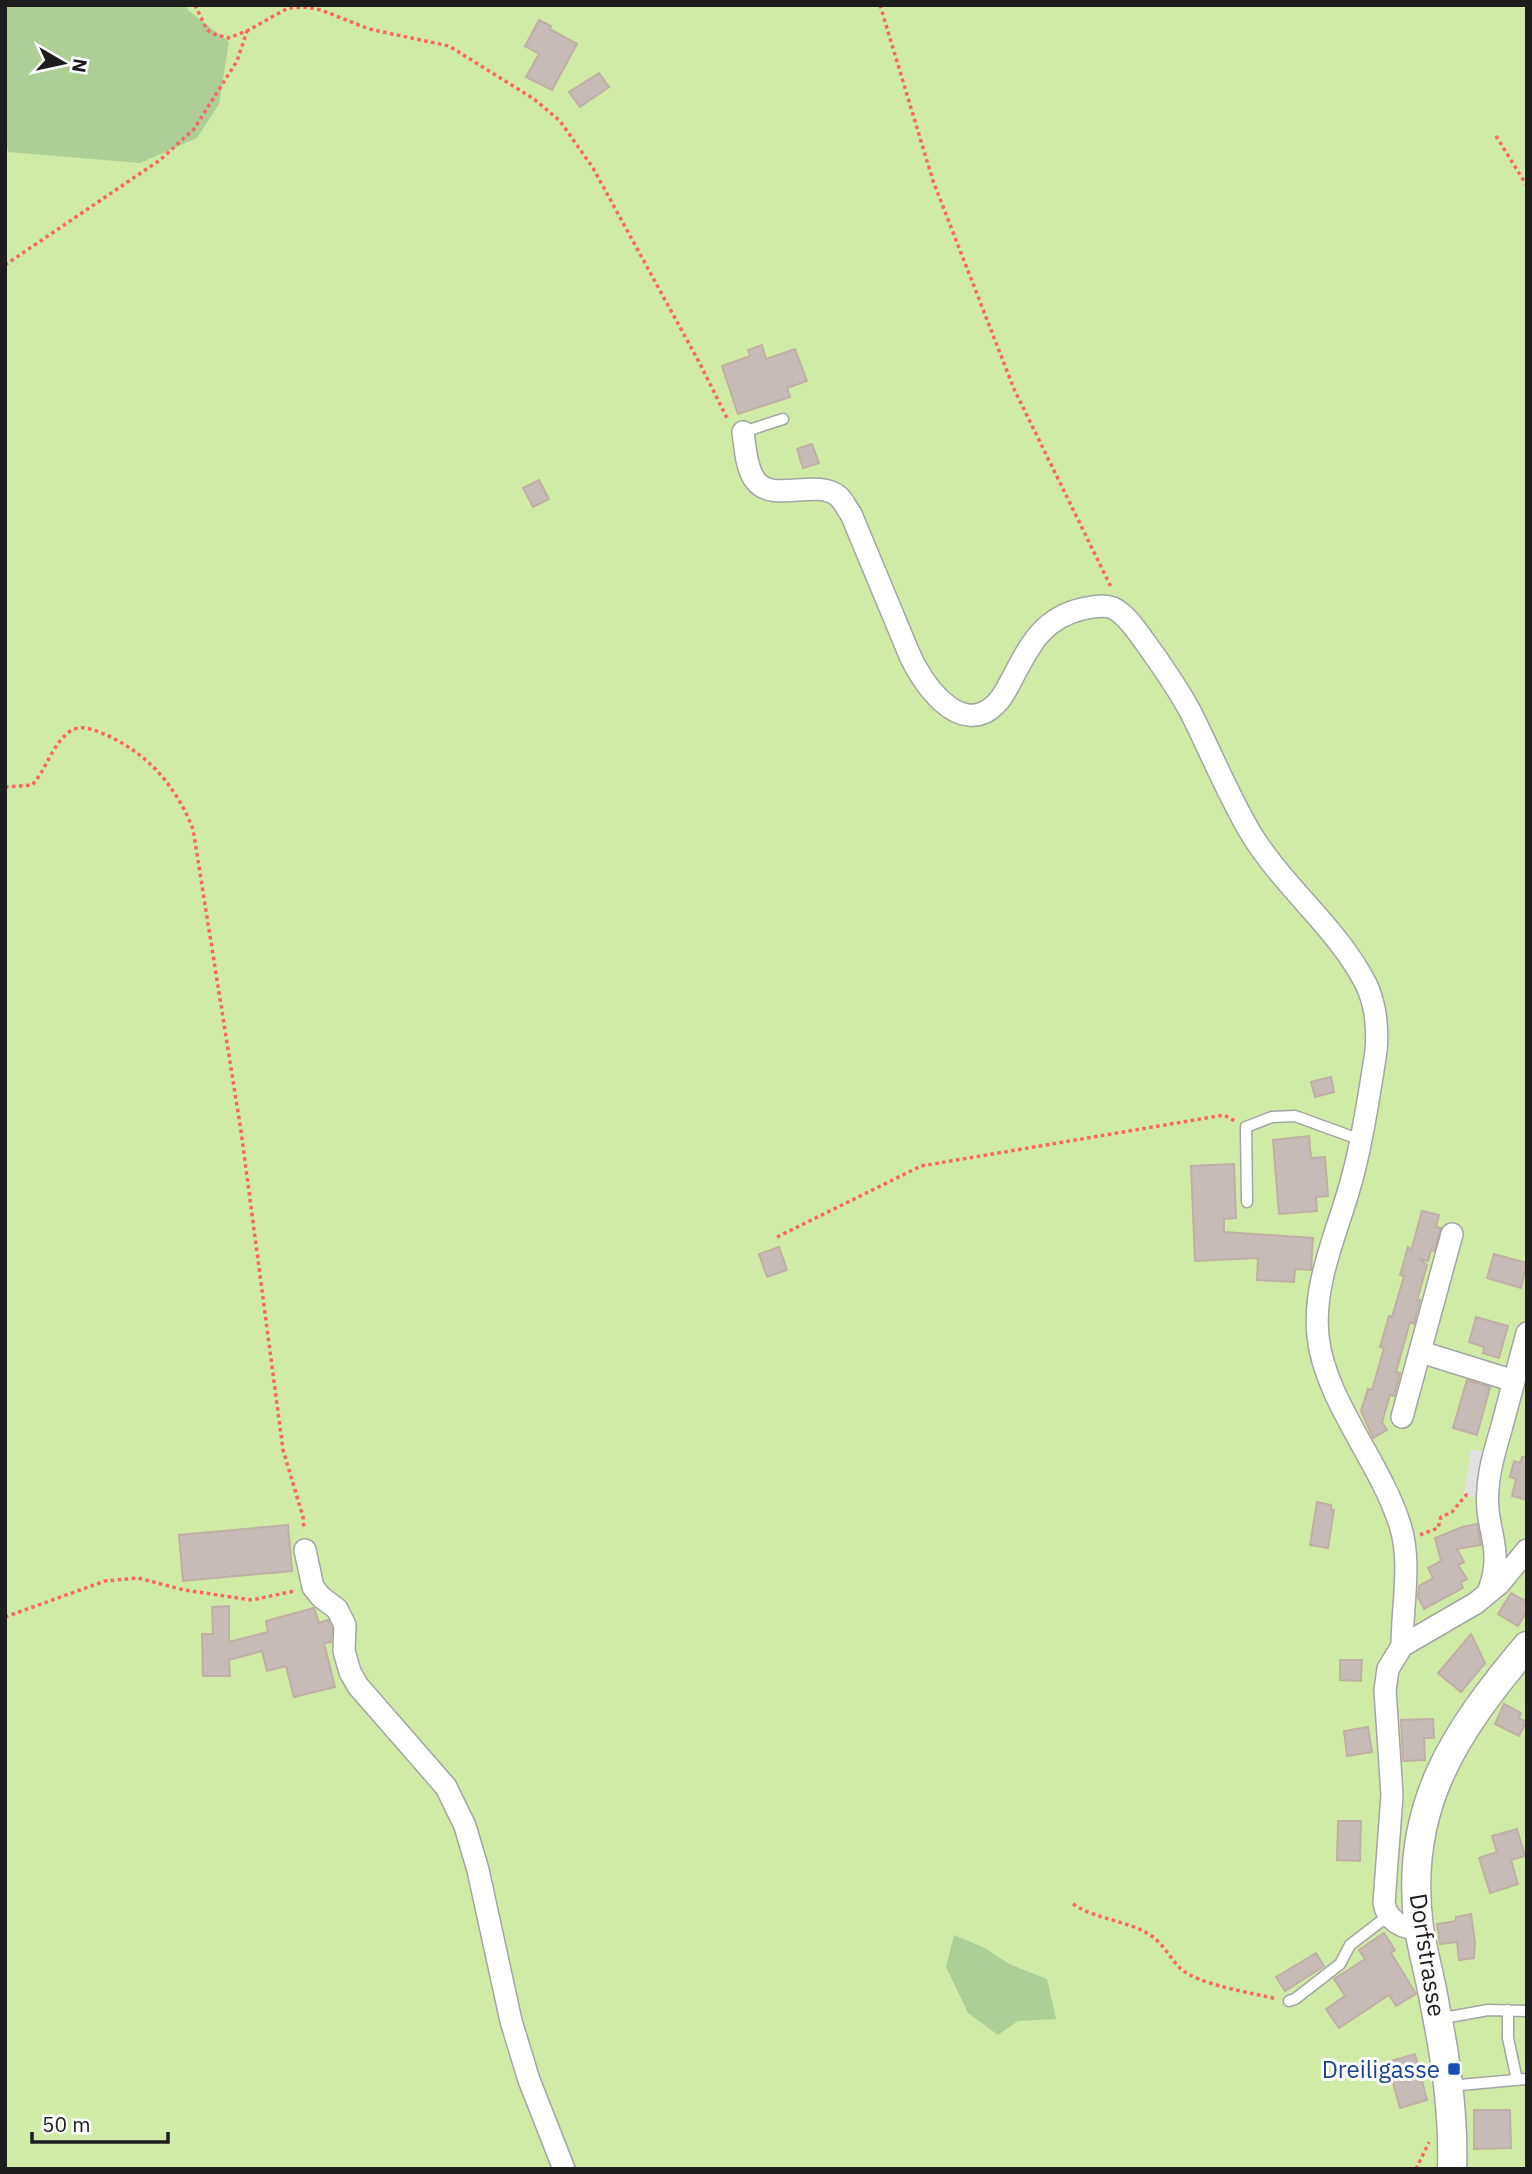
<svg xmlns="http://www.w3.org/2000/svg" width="1532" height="2174" font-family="'IBM Plex Sans',sans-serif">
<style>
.grass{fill:#d0eba6}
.forest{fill:#adcf96}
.parking{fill:#e1e1e1}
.building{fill:#c6bbb6;stroke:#c1aea4;stroke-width:2}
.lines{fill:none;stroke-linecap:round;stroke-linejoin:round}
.service-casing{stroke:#a4a4a4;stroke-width:13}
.minor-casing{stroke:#a4a4a4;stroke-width:24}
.tertiary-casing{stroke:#a4a4a4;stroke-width:31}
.path{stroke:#fe6466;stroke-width:3.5;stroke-dasharray:3.5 3.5;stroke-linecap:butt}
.service{stroke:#fff;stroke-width:10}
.minor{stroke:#fff;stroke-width:21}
.tertiary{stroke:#fff;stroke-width:28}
.transit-dot{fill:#1a4fb4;stroke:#fff;stroke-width:2.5}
.labels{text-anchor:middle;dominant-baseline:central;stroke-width:6;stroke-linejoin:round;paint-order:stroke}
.street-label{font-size:24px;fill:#1d1d1d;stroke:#fff}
.transit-label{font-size:24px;fill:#164399;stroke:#fff;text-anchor:end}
</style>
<rect width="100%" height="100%" fill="#efe9e2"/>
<!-- grass -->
<path class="grass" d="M 5,5 L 1527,5 L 1527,2169 L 5,2169 Z"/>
<!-- forest -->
<path class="forest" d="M 5,5 L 185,5 L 189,11 L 229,42 L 219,104 L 197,138 L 140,163 L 8,152 L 5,135 Z
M 954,1935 L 985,1948 L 1009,1964 L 1047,1979 L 1056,2019 L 1018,2021 L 998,2035 L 968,2013 L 946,1967 Z"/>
<!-- parking -->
<path class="parking" d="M 1471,1449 L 1490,1453 L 1482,1498 L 1463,1496 Z"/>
<!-- building -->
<path class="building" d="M 539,20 L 551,26 L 550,29 L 577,44 L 552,90 L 526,77 L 539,54 L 525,46 Z
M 599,73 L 609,87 L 580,107 L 569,92 Z
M 762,345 L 766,359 L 795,349 L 807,381 L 787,388 L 790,397 L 738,414 L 722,366 L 750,356 L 748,350 Z
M 812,444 L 819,463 L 803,468 L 797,449 Z
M 539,480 L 549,499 L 533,507 L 523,488 Z
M 1331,1077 L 1334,1092 L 1315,1097 L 1311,1082 Z
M 1309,1136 L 1311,1158 L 1325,1157 L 1328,1196 L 1316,1197 L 1317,1211 L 1279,1214 L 1273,1140 Z
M 1234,1164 L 1236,1218 L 1224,1219 L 1224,1232 L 1313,1238 L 1311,1270 L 1295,1269 L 1294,1282 L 1257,1280 L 1258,1258 L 1195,1261 L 1191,1166 Z
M 1422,1211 L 1439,1215 L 1436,1227 L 1441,1228 L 1434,1251 L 1431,1250 L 1428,1261 L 1419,1259 L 1427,1265 L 1417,1300 L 1420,1300 L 1414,1324 L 1410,1322 L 1396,1372 L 1400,1373 L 1394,1396 L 1390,1395 L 1382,1422 L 1387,1430 L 1373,1438 L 1361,1411 L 1368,1389 L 1372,1390 L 1384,1348 L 1380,1347 L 1389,1316 L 1392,1317 L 1404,1276 L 1400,1275 L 1408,1247 L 1411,1251 Z
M 779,1247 L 787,1270 L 767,1277 L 759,1254 Z
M 1494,1254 L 1527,1263 L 1521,1288 L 1487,1278 Z
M 1476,1317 L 1508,1326 L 1499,1358 L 1483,1353 L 1484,1347 L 1469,1342 Z
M 1467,1380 L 1490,1387 L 1477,1435 L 1453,1428 Z
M 1522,1457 L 1527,1457 L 1527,1500 L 1512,1496 L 1516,1479 L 1510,1477 L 1514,1461 L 1520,1463 Z
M 1317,1502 L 1331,1505 L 1331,1509 L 1334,1510 L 1328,1548 L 1310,1545 Z
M 1477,1524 L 1481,1545 L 1457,1549 L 1464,1562 L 1458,1565 L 1467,1579 L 1461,1582 L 1463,1588 L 1424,1609 L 1418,1597 L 1419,1586 L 1433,1578 L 1428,1568 L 1441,1561 L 1435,1538 L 1462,1527 Z
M 288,1525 L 292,1571 L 183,1581 L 179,1535 Z
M 1511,1593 L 1527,1602 L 1527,1611 L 1518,1626 L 1498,1614 Z
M 229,1606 L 229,1642 L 268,1632 L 266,1621 L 314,1608 L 319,1623 L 328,1620 L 332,1628 L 331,1642 L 324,1643 L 335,1687 L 294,1697 L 286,1666 L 267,1671 L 262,1651 L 229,1660 L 230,1676 L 203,1676 L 202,1634 L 213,1634 L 212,1607 Z
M 1471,1634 L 1485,1663 L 1461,1692 L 1438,1673 Z
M 1340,1660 L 1362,1660 L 1361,1681 L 1340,1680 Z
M 1504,1704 L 1521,1713 L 1519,1718 L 1526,1722 L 1519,1736 L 1495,1724 Z
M 1433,1719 L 1434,1738 L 1424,1738 L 1425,1760 L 1403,1761 L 1401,1720 Z
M 1368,1727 L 1372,1752 L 1347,1756 L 1344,1731 Z
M 1338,1821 L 1361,1821 L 1360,1861 L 1337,1860 Z
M 1517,1829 L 1525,1856 L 1511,1860 L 1518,1884 L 1490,1893 L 1479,1858 L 1497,1852 L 1492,1836 Z
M 1471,1914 L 1475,1942 L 1474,1958 L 1459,1960 L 1457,1942 L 1440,1944 L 1437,1924 L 1456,1921 L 1456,1917 Z
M 1384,1933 L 1395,1950 L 1391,1953 L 1416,1994 L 1396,2006 L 1389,1995 L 1339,2028 L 1326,2009 L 1345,1996 L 1334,1979 L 1365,1959 L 1359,1950 Z
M 1316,1953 L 1324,1966 L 1285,1991 L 1276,1977 Z
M 1415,2054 L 1427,2100 L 1400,2108 L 1391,2076 L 1394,2070 L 1391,2061 Z
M 1474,2110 L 1510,2110 L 1511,2148 L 1474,2149 Z"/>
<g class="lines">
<defs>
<path id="service" d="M 743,432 L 783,419
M 1247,1202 L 1246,1127 L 1272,1117 L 1295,1116 L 1361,1140
M 1289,2001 L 1295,1999 L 1340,1964 L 1350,1945 L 1389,1915
M 1508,2010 L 1508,2038 L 1517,2080
M 1438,2019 L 1488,2010 L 1527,2011
M 1449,2086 L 1527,2079"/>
<path id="minor" d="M 743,432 C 745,446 746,468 755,480 C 772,504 816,478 838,496 C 843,500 847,509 851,514 C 870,560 889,606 908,651 C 920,681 960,740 996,704 C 1004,696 1008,686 1013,677 C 1030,645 1043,618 1082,609 C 1092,607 1103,604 1113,608 C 1126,614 1137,631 1145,642 C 1161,664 1176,686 1189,709 C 1210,750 1227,793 1250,832 C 1283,887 1337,927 1366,984 C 1376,1005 1378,1028 1376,1051 C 1370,1091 1364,1132 1354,1171 C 1341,1225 1312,1280 1318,1336 C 1324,1399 1381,1463 1400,1525 C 1412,1561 1402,1608 1402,1646
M 1421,1352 L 1514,1381
M 1402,1417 L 1452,1234
M 305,1550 L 313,1587 L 321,1597 L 337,1609 L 345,1625 L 344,1651 L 350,1672 L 358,1686 L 446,1787 L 465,1826 L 478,1870 L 511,2021 L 529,2080 L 564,2169
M 1489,1590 C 1505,1547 1484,1529 1488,1489 C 1489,1468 1496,1447 1502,1426 C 1510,1395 1519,1364 1527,1333
M 1419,1929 C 1402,1928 1387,1921 1384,1903 L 1392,1795 L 1385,1690 L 1388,1669 L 1402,1646 L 1476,1603 L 1499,1584 L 1527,1550"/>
<path id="tertiary" d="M 1452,2169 C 1454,2114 1446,2059 1435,2006 C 1431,1980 1423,1954 1419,1928 C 1403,1808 1454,1733 1527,1646"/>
</defs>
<!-- service casing -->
<use href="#service" class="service-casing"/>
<!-- minor casing -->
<use href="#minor" class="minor-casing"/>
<!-- tertiary casing -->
<use href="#tertiary" class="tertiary-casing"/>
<!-- path -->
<path class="path" d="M 195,5 L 207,30 L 214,34 L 228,38 L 247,31 L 288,8 L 307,7 L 321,10 L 369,29 L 449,46 L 534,99 L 560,121 L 593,168 L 699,362 L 728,420
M 880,5 L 933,181 L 1014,389 L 1112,589
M 1496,136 L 1527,186
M 5,265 L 160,160 L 194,129 L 237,61 L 247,31
M 5,787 L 32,785 C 47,769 51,746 69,732 C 78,725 89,728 99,732 C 145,750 175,784 193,829 L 241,1131 L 283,1450 L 303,1517 L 304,1530
M 777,1237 L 921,1166 L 1224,1115 L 1235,1121
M 1420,1535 L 1438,1528 L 1441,1517 L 1452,1512 L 1466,1495 L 1470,1495
M 5,1617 L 105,1581 L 138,1578 L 184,1590 L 252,1600 L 294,1591
M 1073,1904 C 1095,1919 1124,1920 1147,1933 C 1162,1941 1169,1957 1180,1968 C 1198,1985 1253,1993 1277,1999
M 1416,2169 L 1429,2142"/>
<!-- service -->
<use href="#service" class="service"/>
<!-- minor -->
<use href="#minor" class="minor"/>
<!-- tertiary -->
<use href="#tertiary" class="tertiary"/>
</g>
<!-- markers -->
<rect class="transit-dot" x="1447" y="2062" width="14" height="14" rx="3.5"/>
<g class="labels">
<!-- street labels -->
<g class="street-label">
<text transform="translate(1428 1955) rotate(81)">Dorfstrasse</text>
</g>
<!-- transit labels -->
<g class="transit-label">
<text x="1440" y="2069">Dreiligasse</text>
</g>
</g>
<!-- border -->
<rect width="1532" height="2174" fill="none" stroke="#1d1d1d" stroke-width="14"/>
<!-- north arrow -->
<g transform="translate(63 63) rotate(99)" stroke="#ffffff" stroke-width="5" paint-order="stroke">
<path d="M0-5L12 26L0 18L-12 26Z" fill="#1d1d1d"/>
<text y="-10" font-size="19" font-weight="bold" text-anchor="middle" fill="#1d1d1d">N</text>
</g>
<!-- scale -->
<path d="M32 2132v10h136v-10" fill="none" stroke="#1d1d1d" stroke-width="3.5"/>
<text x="42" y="2132" font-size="21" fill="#1d1d1d" stroke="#ffffff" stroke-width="5" paint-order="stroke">50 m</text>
</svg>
